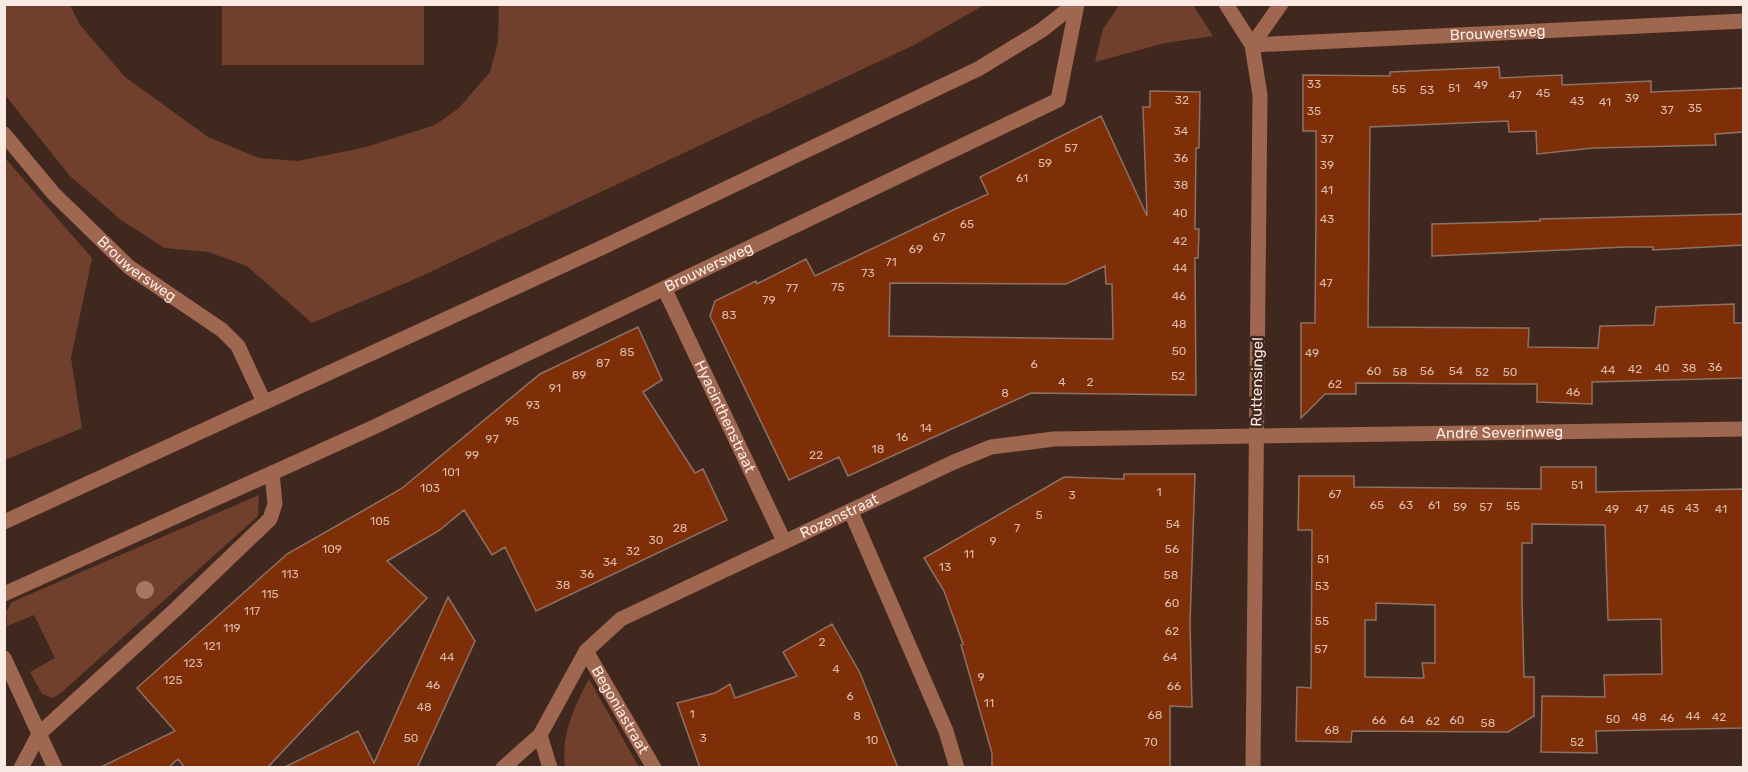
<svg xmlns="http://www.w3.org/2000/svg" width="1748" height="772" font-family="Rubik,sans-serif">
<style>
.green{fill:#70402d}
.building{fill:#7f2f07;stroke:#8e7166;stroke-width:1.5;fill-rule:evenodd}
.lines{fill:none;stroke-linecap:round;stroke-linejoin:round}
.minor{stroke:#9f6650;stroke-width:15}
.tree{fill:#a87764}
.labels{text-anchor:middle;dominant-baseline:central;stroke-width:5;stroke-linejoin:round;paint-order:stroke}
.number-label{font-size:12px;fill:#dbbbac}
.street-label{font-size:15px;fill:#faeae3;stroke:#41281f}
</style>
<rect width="100%" height="100%" fill="#41281f"/>
<!-- green -->
<path class="green" d="M 5,4 L 70,5 L 80,25 L 125,77 L 208,137 L 259,158 L 298,161 L 366,147 L 435,125 L 459,108 L 490,72 L 498,42 L 499,5 L 984,5 L 914,45 L 415,279 L 312,323 L 247,266 L 208,252 L 165,248 L 121,220 L 70,176 L 5,95 Z
M 1120,4 L 1193,5 L 1213,36 L 1165,43 L 1095,62 L 1103,29 Z
M 222,5 L 424,5 L 424,65 L 222,65 Z
M 4,157 L 92,258 L 71,358 L 82,428 L 5,460 Z
M 259,495 L 258,516 L 62,692 L 53,698 L 42,694 L 30,672 L 55,658 L 34,615 L 7,626 L 6,612 L 12,602 Z
M 589,679 L 639,767 L 565,767 C 561,734 574,707 589,679 Z"/>
<!-- building -->
<path class="building" d="M 1499,67 L 1500,78 L 1562,75 L 1562,85 L 1651,81 L 1651,92 L 1743,88 L 1743,132 L 1715,134 L 1716,145 L 1593,148 L 1537,154 L 1536,131 L 1509,132 L 1508,121 L 1370,127 L 1368,327 L 1529,328 L 1528,347 L 1598,348 L 1600,326 L 1654,325 L 1656,307 L 1734,304 L 1734,323 L 1743,323 L 1743,378 L 1592,382 L 1592,404 L 1537,402 L 1537,384 L 1356,383 L 1356,394 L 1325,394 L 1301,418 L 1301,323 L 1315,323 L 1316,211 L 1316,131 L 1303,131 L 1303,75 L 1390,76 L 1390,72 Z
M 1150,91 L 1200,92 L 1199,148 L 1196,148 L 1195,229 L 1199,229 L 1198,258 L 1195,258 L 1196,395 L 1031,393 L 848,476 L 839,457 L 789,480 L 710,316 L 715,301 L 756,281 L 757,284 L 806,259 L 815,276 L 951,211 L 988,194 L 980,177 L 1101,116 L 1147,216 L 1143,107 L 1150,107 ZM 1105,266 L 1106,284 L 1112,284 L 1113,339 L 889,336 L 890,283 L 1066,284 Z
M 1743,214 L 1743,245 L 1653,250 L 1653,247 L 1626,247 L 1432,256 L 1432,224 L 1540,221 L 1540,219 Z
M 638,327 L 662,380 L 643,392 L 695,473 L 703,469 L 727,520 L 536,611 L 505,547 L 492,555 L 464,510 L 440,530 L 387,561 L 427,598 L 267,768 L 185,768 L 178,759 L 168,768 L 99,768 L 175,731 L 137,688 L 287,554 L 401,489 L 540,374 Z
M 1541,467 L 1596,467 L 1596,492 L 1743,489 L 1743,728 L 1596,731 L 1597,753 L 1541,752 L 1542,696 L 1605,697 L 1604,675 L 1662,674 L 1661,619 L 1608,620 L 1605,525 L 1532,524 L 1532,543 L 1522,543 L 1522,599 L 1524,677 L 1534,677 L 1534,716 L 1508,732 L 1352,731 L 1351,742 L 1296,741 L 1297,687 L 1311,688 L 1312,530 L 1298,530 L 1299,476 L 1354,476 L 1354,487 L 1541,489 ZM 1376,603 L 1435,605 L 1435,663 L 1422,663 L 1424,678 L 1365,677 L 1365,620 L 1376,620 Z
M 1124,474 L 1195,474 L 1190,623 L 1192,707 L 1170,706 L 1170,768 L 992,768 L 992,753 L 961,645 L 963,644 L 944,591 L 924,558 L 1064,477 L 1124,479 Z
M 448,597 L 475,641 L 417,768 L 283,768 L 358,731 L 374,763 Z
M 832,624 L 860,673 L 898,768 L 700,768 L 677,703 L 715,693 L 730,684 L 735,698 L 797,676 L 783,652 Z"/>
<g class="lines">
<!-- minor -->
<g class="minor">
<path d="M 1226,4 L 1252,45 L 1260,95 L 1253,768"/>
<path id="s1" d="M 1252,45 L 1744,21"/>
<path d="M 1252,45 L 1281,4"/>
<path id="s2" d="M 4,134 L 53,193 L 129,267 L 222,330 L 238,346 L 264,402"/>
<path id="s3" d="M 665,290 L 784,541"/>
<path d="M 851,512 L 946,731 L 957,768"/>
<path d="M 4,522 L 601,248 L 978,69 L 1042,30 L 1075,4"/>
<path id="s4" d="M 4,594 L 374,427 L 1058,100 L 1077,4"/>
<path id="s5" d="M 586,651 L 654,768"/>
<path d="M 4,658 L 55,768"/>
<path d="M 540,735 L 550,768"/>
<path d="M 21,768 L 39,734 L 176,609 L 270,519 L 275,504 L 272,473"/>
<path id="s6" d="M 503,768 L 540,735 L 586,651 L 621,619 L 954,462 L 991,447 L 1054,439 L 1744,429"/>
</g>
</g>
<!-- trees -->
<circle class="tree" cx="145" cy="590" r="9"/>
<g class="labels">
<!-- number labels -->
<g class="number-label">
<text x="1314" y="84">33</text>
<text x="1481" y="85">49</text>
<text x="1454" y="88">51</text>
<text x="1399" y="89">55</text>
<text x="1427" y="90">53</text>
<text x="1543" y="93">45</text>
<text x="1515" y="95">47</text>
<text x="1632" y="98">39</text>
<text x="1182" y="100">32</text>
<text x="1577" y="101">43</text>
<text x="1605" y="102">41</text>
<text x="1695" y="108">35</text>
<text x="1667" y="110">37</text>
<text x="1314" y="111">35</text>
<text x="1181" y="131">34</text>
<text x="1327" y="139">37</text>
<text x="1071" y="148">57</text>
<text x="1181" y="158">36</text>
<text x="1045" y="163">59</text>
<text x="1327" y="165">39</text>
<text x="1022" y="178">61</text>
<text x="1181" y="185">38</text>
<text x="1327" y="190">41</text>
<text x="1180" y="213">40</text>
<text x="1327" y="219">43</text>
<text x="967" y="224">65</text>
<text x="939" y="237">67</text>
<text x="1180" y="241">42</text>
<text x="916" y="249">69</text>
<text x="891" y="262">71</text>
<text x="1180" y="268">44</text>
<text x="868" y="273">73</text>
<text x="1326" y="283">47</text>
<text x="838" y="287">75</text>
<text x="792" y="288">77</text>
<text x="1179" y="296">46</text>
<text x="769" y="300">79</text>
<text x="729" y="315">83</text>
<text x="1179" y="324">48</text>
<text x="1179" y="351">50</text>
<text x="627" y="352">85</text>
<text x="1312" y="353">49</text>
<text x="603" y="363">87</text>
<text x="1034" y="364">6</text>
<text x="1715" y="367">36</text>
<text x="1662" y="368">40</text>
<text x="1689" y="368">38</text>
<text x="1635" y="369">42</text>
<text x="1608" y="370">44</text>
<text x="1374" y="371">60</text>
<text x="1427" y="371">56</text>
<text x="1456" y="371">54</text>
<text x="1400" y="372">58</text>
<text x="1482" y="372">52</text>
<text x="1510" y="372">50</text>
<text x="579" y="375">89</text>
<text x="1178" y="376">52</text>
<text x="1062" y="382">4</text>
<text x="1090" y="382">2</text>
<text x="1335" y="384">62</text>
<text x="555" y="388">91</text>
<text x="1573" y="392">46</text>
<text x="1005" y="393">8</text>
<text x="533" y="405">93</text>
<text x="512" y="421">95</text>
<text x="926" y="428">14</text>
<text x="902" y="437">16</text>
<text x="492" y="439">97</text>
<text x="878" y="449">18</text>
<text x="472" y="455">99</text>
<text x="816" y="455">22</text>
<text x="451" y="472">101</text>
<text x="1577" y="485">51</text>
<text x="430" y="488">103</text>
<text x="1159" y="492">1</text>
<text x="1335" y="494">67</text>
<text x="1072" y="495">3</text>
<text x="1377" y="505">65</text>
<text x="1406" y="505">63</text>
<text x="1434" y="505">61</text>
<text x="1513" y="506">55</text>
<text x="1460" y="507">59</text>
<text x="1486" y="507">57</text>
<text x="1692" y="508">43</text>
<text x="1612" y="509">49</text>
<text x="1642" y="509">47</text>
<text x="1667" y="509">45</text>
<text x="1721" y="509">41</text>
<text x="1039" y="515">5</text>
<text x="380" y="521">105</text>
<text x="1173" y="524">54</text>
<text x="680" y="528">28</text>
<text x="1017" y="528">7</text>
<text x="656" y="540">30</text>
<text x="993" y="541">9</text>
<text x="332" y="549">109</text>
<text x="1172" y="549">56</text>
<text x="633" y="551">32</text>
<text x="969" y="554">11</text>
<text x="1323" y="559">51</text>
<text x="610" y="562">34</text>
<text x="945" y="567">13</text>
<text x="290" y="574">113</text>
<text x="587" y="574">36</text>
<text x="1171" y="575">58</text>
<text x="563" y="585">38</text>
<text x="1322" y="586">53</text>
<text x="270" y="594">115</text>
<text x="1172" y="603">60</text>
<text x="252" y="611">117</text>
<text x="1322" y="621">55</text>
<text x="232" y="628">119</text>
<text x="1172" y="631">62</text>
<text x="822" y="642">2</text>
<text x="212" y="646">121</text>
<text x="1321" y="649">57</text>
<text x="447" y="657">44</text>
<text x="1170" y="657">64</text>
<text x="193" y="663">123</text>
<text x="836" y="669">4</text>
<text x="981" y="677">9</text>
<text x="173" y="680">125</text>
<text x="433" y="685">46</text>
<text x="1174" y="686">66</text>
<text x="850" y="696">6</text>
<text x="989" y="703">11</text>
<text x="424" y="707">48</text>
<text x="692" y="714">1</text>
<text x="1155" y="715">68</text>
<text x="857" y="716">8</text>
<text x="1693" y="716">44</text>
<text x="1639" y="717">48</text>
<text x="1719" y="717">42</text>
<text x="1667" y="718">46</text>
<text x="1613" y="719">50</text>
<text x="1379" y="720">66</text>
<text x="1407" y="720">64</text>
<text x="1457" y="720">60</text>
<text x="1433" y="721">62</text>
<text x="1488" y="723">58</text>
<text x="1332" y="730">68</text>
<text x="411" y="738">50</text>
<text x="703" y="738">3</text>
<text x="872" y="740">10</text>
<text x="1151" y="742">70</text>
<text x="1577" y="742">52</text>
</g>
<!-- street labels -->
<g class="street-label">
<text stroke="none"><textPath href="#s1" startOffset="246">Brouwersweg</textPath></text>
<text stroke="none"><textPath href="#s2" startOffset="190">Brouwersweg</textPath></text>
<text stroke="none"><textPath href="#s4" startOffset="777">Brouwersweg</textPath></text>
<text transform="translate(1257 382) rotate(-89)">Ruttensingel</text>
<text stroke="none"><textPath href="#s3" startOffset="140">Hyacinthenstraat</textPath></text>
<text stroke="none"><textPath href="#s6" startOffset="1110">André Severinweg</textPath></text>
<text stroke="none"><textPath href="#s6" startOffset="434">Rozenstraat</textPath></text>
<text stroke="none"><textPath href="#s5" startOffset="68">Begoniastraat</textPath></text>
</g>
</g>
<!-- border -->
<rect width="1748" height="772" fill="none" stroke="#faeae3" stroke-width="12"/>
</svg>
